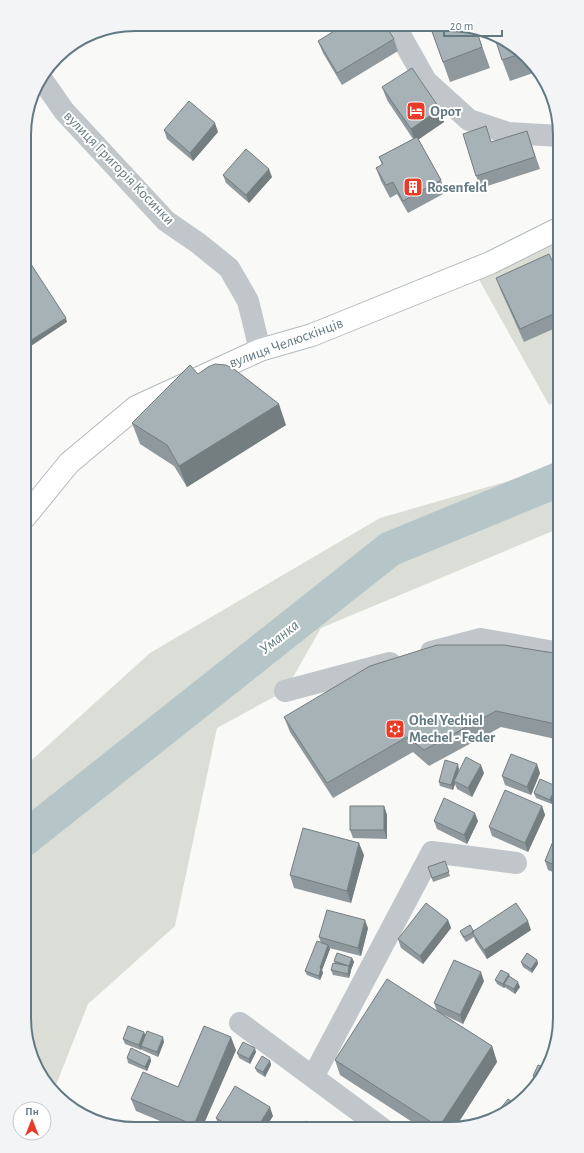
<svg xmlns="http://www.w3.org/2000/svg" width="584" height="1153" font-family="'Alegreya Sans',sans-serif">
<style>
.green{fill:#daded6}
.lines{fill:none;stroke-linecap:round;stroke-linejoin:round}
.river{stroke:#b6c6c8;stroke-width:35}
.major-casing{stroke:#b3babd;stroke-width:24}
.minor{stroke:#c0c6c9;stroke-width:22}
.major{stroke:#fff;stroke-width:22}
.wall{fill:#8f999d}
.shaded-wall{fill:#747d7f}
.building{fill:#a6b2b6;stroke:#747d7f}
.labels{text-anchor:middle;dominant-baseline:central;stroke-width:4;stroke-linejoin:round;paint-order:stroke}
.poi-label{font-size:15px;font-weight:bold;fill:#637982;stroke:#fff;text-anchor:start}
.street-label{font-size:15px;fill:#637982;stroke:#fff}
.water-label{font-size:16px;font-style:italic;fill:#5e787c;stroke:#fff}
.rim{fill:none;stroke:#637982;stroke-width:2}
</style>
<rect width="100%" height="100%" fill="#f9f9f7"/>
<!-- green -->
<path class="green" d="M 560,230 L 560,399 L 549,405 L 477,276 Z
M 560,466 L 560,528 L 321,628 L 285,691 L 217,728 L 175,926 L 88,1004 L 54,1090 L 30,1053 L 24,1018 L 24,767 L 150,653 L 380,518 Z"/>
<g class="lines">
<!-- river -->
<path class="river" d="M 24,839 L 390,549 L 560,479"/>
<defs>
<path id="major" d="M 25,517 L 69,463 L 136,407 L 260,350 L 312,335 L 490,263 L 560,228"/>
</defs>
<!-- major casing -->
<use href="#major" class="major-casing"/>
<!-- minor -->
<path class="minor" d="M 395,26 L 426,81 L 469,120 L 508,133 L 560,136
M 41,78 L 64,111 L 166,221 L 198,243 L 229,268 L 248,301 L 260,350
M 431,652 L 481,639 L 560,653
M 285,691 L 390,663
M 240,1023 L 383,1129
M 313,1077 L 432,852 L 516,863"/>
<!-- major -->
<use href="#major" class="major"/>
</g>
<!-- wall -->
<path class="wall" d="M 430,26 L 476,29 L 490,68 L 450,82 Z
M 394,39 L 398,51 L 342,85 L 323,53 L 318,41 Z
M 522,52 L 536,72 L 510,81 L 502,60 Z
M 382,87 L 440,109 L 444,122 L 418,139 L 441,180 L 445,193 L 408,213 L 397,194 L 390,198 L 381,181 L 376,168 L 382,165 L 379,157 L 413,139 L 387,100 Z
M 164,130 L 218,132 L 193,161 L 167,139 Z
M 527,131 L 540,169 L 481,188 L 476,176 L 492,142 Z
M 223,175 L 272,177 L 249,203 L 226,183 Z
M 496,278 L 560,278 L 560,326 L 524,342 L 501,291 Z
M 198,374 L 286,425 L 187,487 L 174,466 L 140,444 L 132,423 Z
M 560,654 L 560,740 L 501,727 L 429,766 L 413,752 L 333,798 L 290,732 L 284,717 Z
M 459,769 L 458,772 L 484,773 L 472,797 L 457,789 L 455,784 L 453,790 L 440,786 L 439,782 Z
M 540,773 L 531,795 L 505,785 L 502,776 Z
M 557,791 L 552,804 L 536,798 L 534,793 Z
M 384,806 L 387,815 L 387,839 L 353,838 L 350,830 Z
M 542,806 L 545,815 L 528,852 L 492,836 L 489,827 Z
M 434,821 L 478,821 L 467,844 L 437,829 Z
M 560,824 L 560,875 L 548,870 L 545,861 Z
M 364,855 L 351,903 L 294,888 L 290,875 Z
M 445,861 L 450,876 L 433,882 L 428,867 Z
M 448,920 L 451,928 L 423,964 L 401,948 L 398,939 Z
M 368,928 L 361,956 L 329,948 L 330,949 L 322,970 L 323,973 L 320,980 L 307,975 L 305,971 L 321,943 L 319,937 Z
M 531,930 L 487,959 L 475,941 L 474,937 L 466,942 L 462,936 L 460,931 Z
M 352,958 L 354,962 L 351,970 L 349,978 L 333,975 L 331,970 L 335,963 L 334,961 Z
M 537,960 L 538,964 L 532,973 L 523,967 L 521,962 Z
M 509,974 L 510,977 L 520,987 L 515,994 L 506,988 L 505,987 L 504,988 L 497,984 L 495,980 Z
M 484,981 L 463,1024 L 438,1012 L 492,1046 L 497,1062 L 455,1128 L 449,1129 L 423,1129 L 340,1075 L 335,1060 L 437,1011 L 434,1003 Z
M 145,1034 L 164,1042 L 158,1057 L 142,1050 L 142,1049 L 141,1050 L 125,1044 L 123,1039 Z
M 236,1050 L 202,1128 L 177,1128 L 136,1111 L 131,1099 L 178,1087 Z
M 256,1052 L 250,1064 L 239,1058 L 237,1053 Z
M 150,1057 L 151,1061 L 147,1071 L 128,1063 L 127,1058 Z
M 270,1061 L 271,1065 L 265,1077 L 257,1072 L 255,1068 Z
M 544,1067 L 538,1082 L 535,1080 L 533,1076 Z
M 273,1116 L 265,1128 L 222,1128 L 219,1127 L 216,1118 Z"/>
<!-- shaded-wall -->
<path class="shaded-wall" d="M 440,109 L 444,122 L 415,142 L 411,129 Z
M 215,123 L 218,132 L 193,161 L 190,153 Z
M 269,169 L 272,177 L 249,203 L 246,195 Z
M 66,318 L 67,322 L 25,350 L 25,344 Z
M 279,404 L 286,425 L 187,487 L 179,466 Z
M 458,764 L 459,769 L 455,782 L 454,781 L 455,784 L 453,790 L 451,785 Z
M 537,764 L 540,773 L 531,795 L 527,787 Z
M 481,765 L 484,773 L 472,797 L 468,788 Z
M 556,786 L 557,791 L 552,804 L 550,800 Z
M 384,806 L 387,815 L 387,839 L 384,830 Z
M 542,806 L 545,815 L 528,852 L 525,843 Z
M 475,813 L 478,821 L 467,844 L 464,835 Z
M 359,843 L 364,855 L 351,903 L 347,891 Z
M 365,920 L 368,928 L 361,956 L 358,948 Z
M 448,920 L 451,928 L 423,964 L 420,956 Z
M 528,921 L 531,930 L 487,959 L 484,950 Z
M 328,945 L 330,949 L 322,970 L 323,973 L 320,980 L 319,976 L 320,968 Z
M 352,958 L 354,962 L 351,970 L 349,966 Z
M 537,960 L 538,964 L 532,973 L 531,969 Z
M 349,966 L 351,971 L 349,978 L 348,974 Z
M 481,972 L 484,981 L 463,1024 L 460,1015 Z
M 509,974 L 510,978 L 504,984 L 505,987 L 504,988 L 503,984 Z
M 518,982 L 520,987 L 515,994 L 514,989 Z
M 144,1032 L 146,1036 L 141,1046 L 142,1048 L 141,1050 L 139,1045 Z
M 163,1037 L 164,1042 L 158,1057 L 157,1052 Z
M 231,1037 L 236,1050 L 202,1128 L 195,1128 L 194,1125 Z
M 492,1046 L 497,1062 L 455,1128 L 449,1129 L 440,1129 L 439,1127 Z
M 255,1048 L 256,1052 L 250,1064 L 249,1059 Z
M 150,1057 L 151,1061 L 147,1071 L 145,1067 Z
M 270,1061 L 271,1065 L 265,1077 L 263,1072 Z
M 270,1107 L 273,1116 L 265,1128 L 257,1128 Z"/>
<!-- building -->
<path class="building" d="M 344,25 L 386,26 L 394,39 L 337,73 L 318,41 Z
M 430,26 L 470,26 L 476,29 L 482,47 L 443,62 Z
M 495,38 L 522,52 L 523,53 L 502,60 Z
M 412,68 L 440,109 L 411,129 L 382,87 Z
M 189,101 L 215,123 L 190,153 L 164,130 Z
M 486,126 L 491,142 L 527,131 L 535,157 L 476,176 L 463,134 Z
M 417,137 L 441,180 L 403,201 L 393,182 L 386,185 L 376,168 L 383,164 L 379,157 Z
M 246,149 L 269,169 L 246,195 L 223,175 Z
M 549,254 L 560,278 L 560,311 L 520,329 L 496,278 Z
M 25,255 L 66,318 L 25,344 Z
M 215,364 L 226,365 L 234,369 L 279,404 L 179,466 L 167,445 L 132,423 L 190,365 L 198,374 L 208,367 Z
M 437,645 L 504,645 L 560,654 L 560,725 L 496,711 L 424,750 L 407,737 L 327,783 L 284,717 L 370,666 Z
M 511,754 L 537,764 L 527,787 L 502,776 Z
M 466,757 L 481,765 L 468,788 L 454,781 Z
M 445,760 L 458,764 L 451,785 L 439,782 Z
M 540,779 L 556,786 L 550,800 L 534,793 Z
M 505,790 L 542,806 L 525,843 L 489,827 Z
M 444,798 L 475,813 L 464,835 L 434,821 Z
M 350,806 L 384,806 L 384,830 L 350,830 Z
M 560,824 L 560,867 L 545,861 Z
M 303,828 L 359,843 L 347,891 L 290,875 Z
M 445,861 L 449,872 L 432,878 L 428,867 Z
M 426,903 L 448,920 L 420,956 L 398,939 Z
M 516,903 L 528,921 L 484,950 L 472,932 Z
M 327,910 L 365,920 L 358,948 L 319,937 Z
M 470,925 L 474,932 L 464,937 L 460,931 Z
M 317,941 L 328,945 L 320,968 L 321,968 L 319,976 L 305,971 Z
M 337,953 L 352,958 L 349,966 L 334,961 Z
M 527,953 L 537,960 L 531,969 L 521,962 Z
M 454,960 L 481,972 L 460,1015 L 434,1003 Z
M 333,963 L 349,966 L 348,974 L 331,970 Z
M 501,970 L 509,974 L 503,984 L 495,980 Z
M 509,976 L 518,982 L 514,989 L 504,984 Z
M 387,979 L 492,1046 L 439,1127 L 335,1060 Z
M 128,1026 L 144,1032 L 139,1045 L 123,1039 Z
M 204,1026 L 231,1037 L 194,1125 L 131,1099 L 143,1072 L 178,1087 Z
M 147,1031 L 163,1037 L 157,1052 L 141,1046 Z
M 243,1042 L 255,1048 L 249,1059 L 237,1053 Z
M 131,1048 L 150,1057 L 145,1067 L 127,1058 Z
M 262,1056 L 270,1061 L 263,1072 L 255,1068 Z
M 538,1065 L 544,1067 L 539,1079 L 533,1076 Z
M 235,1086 L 270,1107 L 257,1128 L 233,1128 L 216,1118 Z
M 508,1099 L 513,1102 L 496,1114 Z
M 306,1121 L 319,1129 L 302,1129 Z"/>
<!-- icons -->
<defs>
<symbol id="hotel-square" viewBox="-11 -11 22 22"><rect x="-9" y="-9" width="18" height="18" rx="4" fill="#e83b28" stroke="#fff"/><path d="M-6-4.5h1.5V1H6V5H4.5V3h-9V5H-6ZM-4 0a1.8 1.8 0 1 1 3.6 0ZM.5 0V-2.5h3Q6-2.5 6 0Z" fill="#fff"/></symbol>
<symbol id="building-square" viewBox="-11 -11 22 22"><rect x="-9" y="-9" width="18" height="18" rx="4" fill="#e83b28" stroke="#fff"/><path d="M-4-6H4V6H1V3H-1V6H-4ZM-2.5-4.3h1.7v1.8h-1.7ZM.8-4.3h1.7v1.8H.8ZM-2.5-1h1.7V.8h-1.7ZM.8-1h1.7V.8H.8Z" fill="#fff"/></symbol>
<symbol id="synagogue-square" viewBox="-11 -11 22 22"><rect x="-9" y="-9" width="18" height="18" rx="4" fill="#e83b28" stroke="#fff"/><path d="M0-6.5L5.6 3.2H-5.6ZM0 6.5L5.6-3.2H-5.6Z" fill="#fff"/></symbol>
</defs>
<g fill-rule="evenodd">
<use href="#hotel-square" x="405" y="100" width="22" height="22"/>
<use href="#building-square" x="402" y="176" width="22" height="22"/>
<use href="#synagogue-square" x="384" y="718" width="22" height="22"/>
</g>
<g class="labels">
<!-- poi labels -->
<g class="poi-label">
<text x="430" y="111">Орот</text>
<text x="427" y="187">Rosenfeld</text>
<text x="409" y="720">Ohel Yechiel<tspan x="409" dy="17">Mechel - Feder</tspan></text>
</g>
<!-- street labels -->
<g class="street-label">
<text transform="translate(119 168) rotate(46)">вулиця Григорія Косинки</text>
<text transform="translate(286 343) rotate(-20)">вулиця Челюскінців</text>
</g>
<!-- water labels -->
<g class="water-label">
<text transform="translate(279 637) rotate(-38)">Уманка</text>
</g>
</g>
<!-- crop -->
<path d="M0 0H584V1153H0ZM135 31H449A104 104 0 0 1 553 135V1018A104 104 0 0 1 449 1122H135A104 104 0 0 1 31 1018V135A104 104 0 0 1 135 31Z" fill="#f3f4f5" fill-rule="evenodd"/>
<path class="rim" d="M135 31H449A104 104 0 0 1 553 135V1018A104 104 0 0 1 449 1122H135A104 104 0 0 1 31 1018V135A104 104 0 0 1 135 31Z"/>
<!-- north arrow -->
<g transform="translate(32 1121)"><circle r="19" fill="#ffffff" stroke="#c1c9cd"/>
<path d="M0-3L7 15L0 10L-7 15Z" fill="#e83b28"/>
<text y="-6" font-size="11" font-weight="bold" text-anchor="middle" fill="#637982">Пн</text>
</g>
<!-- scale -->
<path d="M444 30v6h58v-6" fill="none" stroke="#637982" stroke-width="2"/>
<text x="450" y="30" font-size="12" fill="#637982" stroke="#ffffff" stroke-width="3" paint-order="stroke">20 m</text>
</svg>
